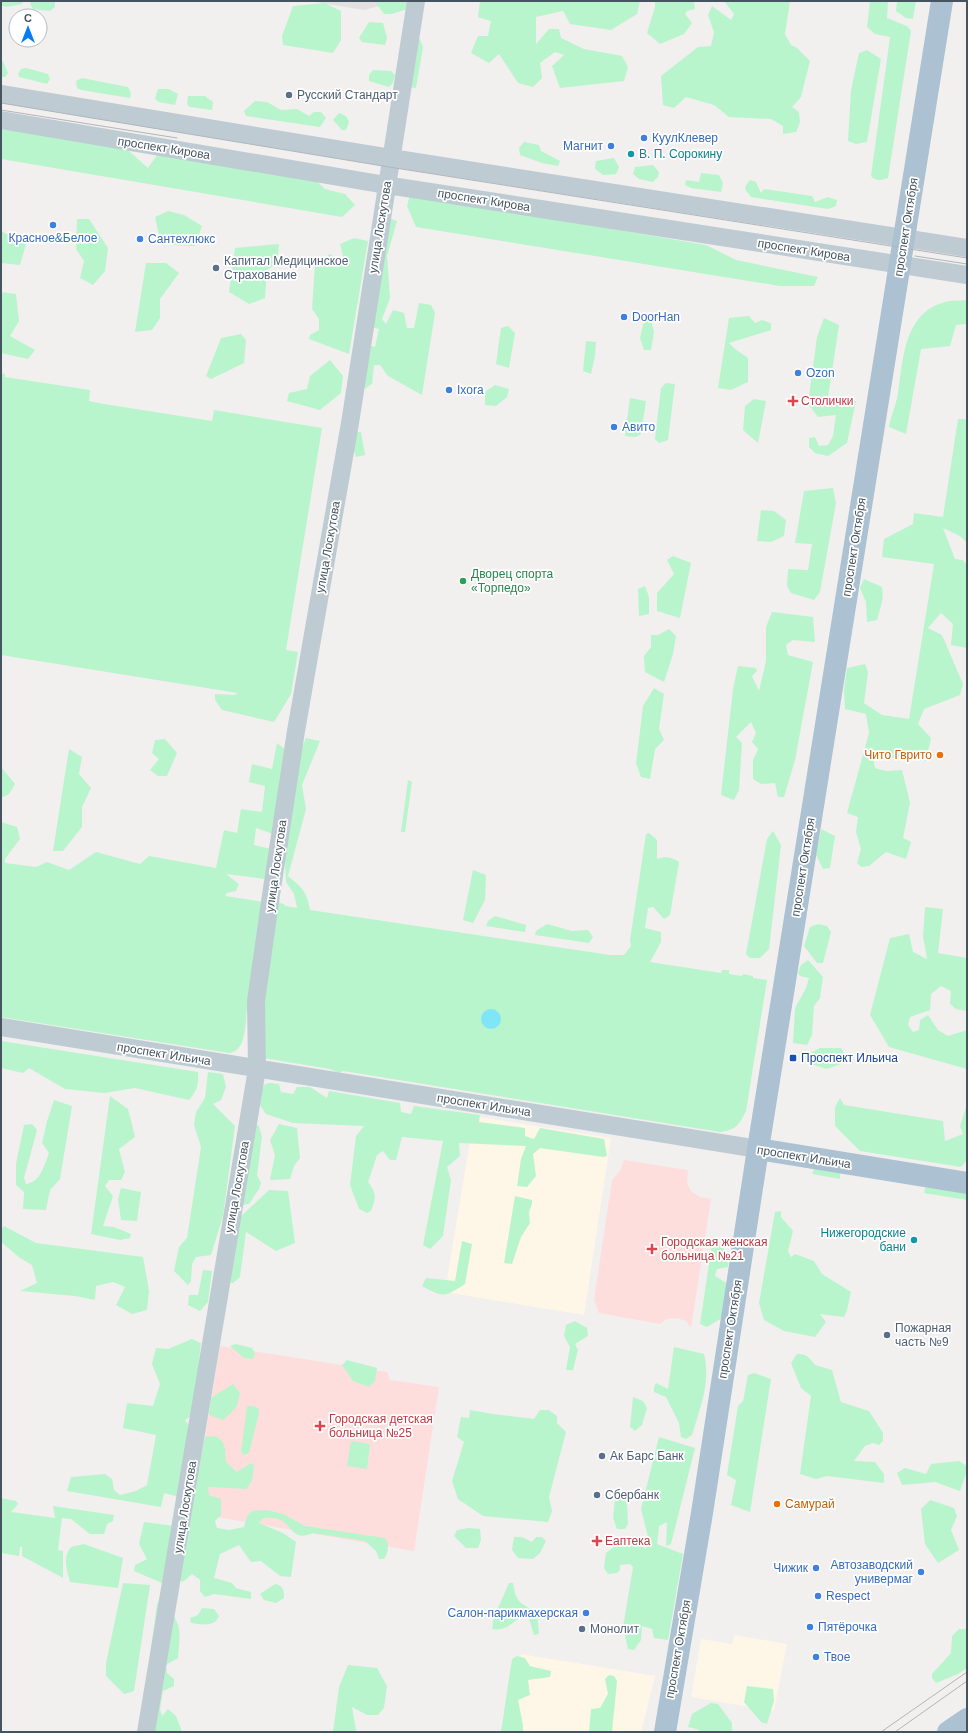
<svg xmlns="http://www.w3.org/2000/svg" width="968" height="1733" font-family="Helvetica,sans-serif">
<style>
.commercial{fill:#fef6e7}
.education{fill:#e3e0e1}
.medical{fill:#fededd}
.green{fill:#b8f5cc;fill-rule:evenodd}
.water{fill:#80e5f7}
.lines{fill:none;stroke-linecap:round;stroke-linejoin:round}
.minor{stroke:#becbd3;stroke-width:18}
.major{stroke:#acc1d2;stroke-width:22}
.tram{stroke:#b1b5bb;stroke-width:1}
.service-dot{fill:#5c6f8a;stroke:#fff;stroke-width:1.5}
.shop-dot{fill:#3f7fe0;stroke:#fff;stroke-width:1.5}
.culture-dot{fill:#0f9aa8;stroke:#fff;stroke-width:1.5}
.health-dot{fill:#e0444e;stroke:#fff;stroke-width:1.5}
.leisure-dot{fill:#2e9e5b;stroke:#fff;stroke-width:1.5}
.food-dot{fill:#e8710a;stroke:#fff;stroke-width:1.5}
.transit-dot{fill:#1a4fb4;stroke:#fff;stroke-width:1.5}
.labels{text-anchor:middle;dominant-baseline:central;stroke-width:3.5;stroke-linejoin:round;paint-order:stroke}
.service-label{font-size:12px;fill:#4e5e75;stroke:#fff;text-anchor:start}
.shop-label{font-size:12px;fill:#366cbe;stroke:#fff;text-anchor:start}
.street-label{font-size:12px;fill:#45545f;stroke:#fff}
.culture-label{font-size:12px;fill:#0d838f;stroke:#fff;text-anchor:start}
.health-label{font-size:12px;fill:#be3a42;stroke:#fff;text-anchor:start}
.leisure-label{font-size:12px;fill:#27864d;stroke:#fff;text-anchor:start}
.food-label{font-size:12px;fill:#c56008;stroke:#fff;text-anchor:end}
.transit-label{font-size:12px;fill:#164399;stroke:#fff;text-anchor:start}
</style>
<rect width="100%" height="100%" fill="#f2efef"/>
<!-- commercial -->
<path class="commercial" d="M 474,1116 L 611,1138 L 584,1315 L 445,1292 Z
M 734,1635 L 787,1644 L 774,1711 L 691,1697 L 701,1639 L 732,1644 Z
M 521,1654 L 655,1676 L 641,1732 L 508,1732 Z"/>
<!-- education -->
<path class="education" d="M 309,1 L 384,1 L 383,5 L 364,10 Z"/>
<!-- medical -->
<path class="medical" d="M 624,1160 L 688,1170 L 687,1183 L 691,1191 L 700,1197 L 711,1199 L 691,1328 L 686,1321 L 677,1318 L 667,1319 L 660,1324 L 599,1313 L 594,1300 L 612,1180 L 620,1171 Z
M 220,1346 L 387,1372 L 390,1380 L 439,1387 L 414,1551 L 193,1513 Z"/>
<!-- green -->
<path class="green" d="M 1,1 L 23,1 L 22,4 L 6,7 L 1,5 Z
M 31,1 L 55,1 L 55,7 L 50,11 L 33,9 L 30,4 Z
M 377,1 L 408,1 L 407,9 L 392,14 L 384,14 L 376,3 Z
M 480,1 L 640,1 L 637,14 L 611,30 L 570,24 L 563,11 L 536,17 L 536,44 L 549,29 L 559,29 L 561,38 L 584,49 L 622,56 L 628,67 L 624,81 L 560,88 L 552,66 L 564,55 L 555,52 L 540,63 L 542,78 L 533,87 L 518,83 L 499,54 L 489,63 L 471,53 L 478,36 L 488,36 L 491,21 L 478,17 Z
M 655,1 L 694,1 L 695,9 L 687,11 L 685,14 L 692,23 L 684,34 L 660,44 L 647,33 L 655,7 Z
M 724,1 L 790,1 L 785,34 L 791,45 L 797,48 L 810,61 L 801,97 L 792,107 L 799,112 L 800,122 L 796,132 L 783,134 L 783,126 L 771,119 L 729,117 L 714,105 L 686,97 L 674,108 L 663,105 L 661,76 L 698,47 L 711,46 L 714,32 L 708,15 L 712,6 L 731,20 L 734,14 Z
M 870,1 L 888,1 L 887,18 L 907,26 L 911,31 L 888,178 C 881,180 877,182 871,176 L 890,37 L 875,34 L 867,27 Z
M 897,1 L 916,1 L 913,19 L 906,18 L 896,11 Z
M 325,3 L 341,11 L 341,40 L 333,53 L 283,45 L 282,36 L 293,6 Z
M 369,22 L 383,23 L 387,38 L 385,45 L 362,42 L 359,38 Z
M 420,39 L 423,47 L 416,88 L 407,87 L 414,41 Z
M 867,50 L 881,59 L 867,142 L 856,144 L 848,141 L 851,90 L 859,53 Z
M 1,61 L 3,61 L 8,73 L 5,77 L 1,77 Z
M 26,68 L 48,74 L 50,79 L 47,84 L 19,77 L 18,74 L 21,69 Z
M 373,70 L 391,71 L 395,75 L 393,83 L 389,87 L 369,81 L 369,75 Z
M 82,78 L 128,87 L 131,93 L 130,98 L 81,90 L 77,88 L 76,81 Z
M 158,89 L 169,89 L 178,94 L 175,105 L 159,102 L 155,99 Z
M 188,96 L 205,96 L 213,102 L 212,110 L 190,107 L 187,104 Z
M 255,101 L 267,102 L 281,110 L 297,109 L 309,116 L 314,112 L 321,112 L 326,118 L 320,127 L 246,116 L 244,111 Z
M 339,113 L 346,116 L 349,122 L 346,130 L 342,130 L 333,120 Z
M 1,129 L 121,144 L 148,168 L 160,151 L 310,175 L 325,189 L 345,194 L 355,205 L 342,217 L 1,159 Z
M 524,142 L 539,145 L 541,151 L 560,161 L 558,166 L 542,163 L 520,155 L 519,148 Z
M 614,158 L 619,167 L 616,174 L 603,175 L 595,169 L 596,161 Z
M 653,165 L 659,172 L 658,177 L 653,182 L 639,179 L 633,174 L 635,167 Z
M 701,173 L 719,175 L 723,183 L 721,192 L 691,188 L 685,185 L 686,180 L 699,182 Z
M 750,180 L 756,182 L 761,193 L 764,189 L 812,196 L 815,202 L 828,197 L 837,200 L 836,206 L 828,209 L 751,197 L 745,189 L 746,185 Z
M 410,194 L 706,245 L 736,260 L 818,277 L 814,286 L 780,286 L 416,227 L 407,206 Z
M 168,211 L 184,215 L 202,226 L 195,246 L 173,245 L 160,240 L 155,217 Z
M 386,217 L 397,221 L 387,256 L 390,298 L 382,319 L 386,324 L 393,310 L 404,313 L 407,328 L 414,328 L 419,303 L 431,305 L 435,313 L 422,395 L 388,376 L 380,365 L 374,365 L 372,384 L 364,389 L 366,344 L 375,347 L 379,329 L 368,326 Z
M 77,219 L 89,219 L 108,248 L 105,271 L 93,285 L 80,278 L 84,261 L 76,249 Z
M 1,231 L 26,244 L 20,265 L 1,263 Z
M 354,238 L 368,241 L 349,354 L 309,339 L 310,335 L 319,330 L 319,319 L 312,309 L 315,265 L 330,254 L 338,260 L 343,257 L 340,244 Z
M 279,244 L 277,263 L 267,270 L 265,298 L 249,304 L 229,292 L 235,248 Z
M 146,263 L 166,263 L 179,273 L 160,299 L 160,318 L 152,330 L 135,332 Z
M 1,292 L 16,294 L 19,321 L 10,336 L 35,350 L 28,359 L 1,353 Z
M 967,300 L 967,324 L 956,325 L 950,346 L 921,349 L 906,434 L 889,427 C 891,415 896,405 898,394 C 903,359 904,313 945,302 C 952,300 960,301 967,300 Z
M 749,316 L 755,323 L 762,320 L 771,323 L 771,330 L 729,343 L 735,349 L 748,358 L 748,382 L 731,390 L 718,388 L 729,318 Z
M 824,318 L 839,325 L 827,404 L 833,404 L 836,398 L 856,401 L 847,443 L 828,456 L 815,453 L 809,447 L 809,438 L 815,437 L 819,446 L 828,445 L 833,436 L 836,415 L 818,417 L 808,404 L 817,337 Z
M 651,320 L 654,332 L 651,350 L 644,350 L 640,338 L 644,321 Z
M 508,326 L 515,333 L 509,368 L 496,364 L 501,328 Z
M 241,334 L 246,340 L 244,363 L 211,379 L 206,376 L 221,338 Z
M 586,341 L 596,342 L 595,356 L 591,374 L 583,371 Z
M 330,360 L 343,376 L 341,393 L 320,410 L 287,401 L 289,393 L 307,389 L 310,376 Z
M 1,373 L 5,374 L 5,377 L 90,390 L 89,401 L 104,404 L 212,421 L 214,410 L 322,428 L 286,650 L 298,652 L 291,694 L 274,722 L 222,710 L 215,700 L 215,694 L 234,695 L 238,693 L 1,655 Z
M 666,383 L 675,384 L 668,440 L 659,443 L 655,439 L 661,388 Z
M 495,385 L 509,389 L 507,397 L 496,406 L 485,405 L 485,392 Z
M 630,398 L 646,401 L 641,434 L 636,437 L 625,436 Z
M 754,399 L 766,401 L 758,443 L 743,430 L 745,406 Z
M 958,419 L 965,419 L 967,422 L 967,543 L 960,536 L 943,528 L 955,559 L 963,560 L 967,565 L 967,648 L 951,645 L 953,624 L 941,613 L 928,628 L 942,635 L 963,684 L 960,695 L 924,709 L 918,724 L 931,738 L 926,761 L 873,756 L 875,768 L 886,771 L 902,770 L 910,803 L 903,838 L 911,842 L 906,859 L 886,852 L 869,866 L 861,867 L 857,863 L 861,849 L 856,832 L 858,817 L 847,813 L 869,733 L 866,714 L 845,709 L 844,690 L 847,668 L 865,664 L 868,672 L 864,703 L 882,715 L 909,719 L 934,564 L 882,557 L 884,539 L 913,524 L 914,513 L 943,517 Z
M 353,432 L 361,432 L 365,455 L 356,457 L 351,443 Z
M 833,488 L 836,503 L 820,592 L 814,600 L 791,593 L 787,586 L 788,569 L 808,570 L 812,544 L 795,543 L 804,491 Z
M 761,510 L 774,511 L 786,520 L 784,536 L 771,542 L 757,541 Z
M 673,556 L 691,563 L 680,618 L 657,611 L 657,593 L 674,574 L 667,560 Z
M 864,579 L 882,587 L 883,598 L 877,620 L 867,622 L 866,602 L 860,588 Z
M 645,586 L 649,597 L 649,614 L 639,616 L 638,589 Z
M 772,612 L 813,617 L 815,642 L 793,640 L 786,645 L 788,655 L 813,662 L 795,760 L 784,797 L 778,797 L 775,783 L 761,784 L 753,779 L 753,760 L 758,749 L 752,742 L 756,733 L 751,722 L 736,737 L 742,743 L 739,790 L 734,800 L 721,795 L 733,689 L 738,666 L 756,668 L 757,671 L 752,676 L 759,691 L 766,661 L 766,627 Z
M 669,629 L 676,636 L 673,654 L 664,682 L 645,672 L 644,656 L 651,647 L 651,635 L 658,635 Z
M 654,688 L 664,694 L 659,729 L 664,740 L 655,749 L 650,779 L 641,777 L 636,763 L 643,706 Z
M 306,738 L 320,741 L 302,785 L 306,809 L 288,876 C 302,887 307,892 310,910 L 610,955 L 624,955 L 631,946 L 630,940 L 646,834 L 649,833 L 657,840 L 657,859 C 665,856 672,857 679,862 L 670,915 L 664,919 L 653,907 L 648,908 L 645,928 L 661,932 L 661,942 L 650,962 L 721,973 L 722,970 L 729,970 L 729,974 L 742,976 L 743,974 L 753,976 L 753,978 L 767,980 L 746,1111 C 739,1125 736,1130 720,1132 L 343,1071 L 339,1073 L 330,1069 L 263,1058 L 247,1009 C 245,1023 247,1051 229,1053 L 1,1017 L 1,822 L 17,827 L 20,839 L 5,859 L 5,863 L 36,867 L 47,862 L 69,870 L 96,852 L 140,864 L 149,856 L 216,868 L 224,830 L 237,833 L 241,809 L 262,812 L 265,786 L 249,782 L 252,764 L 272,769 L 277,743 L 287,751 L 285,792 ZM 256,828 L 284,838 L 286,882 L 294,894 L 297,908 L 285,906 L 284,904 L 277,902 L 264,902 L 225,896 L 227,893 L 236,891 L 239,884 L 226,874 L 265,879 L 271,849 L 254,845 Z
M 165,739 L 177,753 L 167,776 L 158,776 L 150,770 L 159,759 L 152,753 L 155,740 Z
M 69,749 L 82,757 L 79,774 L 91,788 L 82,807 L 82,827 L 63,851 L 53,851 Z
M 1,767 L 15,784 L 9,794 L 1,798 Z
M 408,780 L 412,782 L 405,832 L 401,832 Z
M 821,829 L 835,836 L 830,868 L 823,869 L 816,855 Z
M 773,831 L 781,845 L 769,949 L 760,958 L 750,958 L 746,954 L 767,839 Z
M 473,870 L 486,875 L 485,900 L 473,923 L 463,920 Z
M 925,907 L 943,909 L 938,953 L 967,958 L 967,1011 L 956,1009 L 950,1004 L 951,991 L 941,986 L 931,994 L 930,1010 L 910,1017 L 908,1025 L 913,1032 L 919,1030 L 920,1020 L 928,1015 L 938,1030 L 948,1036 L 967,1030 L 967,1069 L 889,1047 L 870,1015 L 890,938 L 909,934 L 913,952 L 927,959 L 923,936 Z
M 495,916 L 526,925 L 525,932 L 486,926 L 488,921 Z
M 547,924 L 572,931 L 588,930 L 593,937 L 589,943 L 535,935 L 536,931 Z
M 818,924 L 827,926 L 831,932 L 823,963 L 817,963 L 804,946 L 810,927 Z
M 808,960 L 823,977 L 820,998 L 814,1006 L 812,1035 L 807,1045 L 793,1043 L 795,1008 L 806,988 L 809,978 L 800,976 L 798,973 L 801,965 Z
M 1,1041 L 198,1072 C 199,1084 197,1091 189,1100 L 135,1088 L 104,1093 L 65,1089 L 29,1068 L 23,1073 L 1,1068 Z
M 820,1048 L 841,1048 L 845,1055 L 841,1064 L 827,1069 L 808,1063 L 805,1056 Z
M 208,1072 L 223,1074 L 226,1087 L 221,1100 L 213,1104 L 235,1126 L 223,1216 L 211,1255 L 196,1257 L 192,1264 L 191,1281 L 188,1285 L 174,1271 L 179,1247 L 187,1238 L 201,1147 L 194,1125 L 196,1112 L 205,1098 Z
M 270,1083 L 279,1084 L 281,1092 L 293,1094 L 297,1087 L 310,1087 L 327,1098 L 329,1091 L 400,1103 L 401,1112 L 411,1114 L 414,1106 L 480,1115 L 479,1122 L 525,1128 L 525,1136 L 534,1139 L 540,1128 L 604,1139 L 607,1156 L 603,1157 L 540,1148 L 533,1154 L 536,1176 L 527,1187 L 517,1186 L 521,1159 L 526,1146 L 459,1143 L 460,1156 L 447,1167 L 451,1180 L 443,1236 L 430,1249 L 423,1245 L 443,1141 L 402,1137 L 396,1160 L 390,1160 L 383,1151 L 377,1155 L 368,1182 C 377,1194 376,1197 371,1211 L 367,1213 L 359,1209 L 350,1185 L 356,1136 L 364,1126 L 293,1123 L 266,1114 L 256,1099 L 265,1084 Z
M 110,1096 L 128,1109 L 135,1137 L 119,1149 L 125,1172 L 121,1180 L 109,1180 L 105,1186 L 113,1196 L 103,1226 L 114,1227 L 131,1234 L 130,1238 L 120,1240 L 91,1234 Z
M 840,1098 L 844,1105 L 943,1121 L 945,1141 L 963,1134 L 960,1126 L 967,1104 L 967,1160 L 961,1167 L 860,1151 L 835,1126 L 835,1107 Z
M 54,1100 L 72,1106 L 60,1179 L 50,1190 L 46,1210 L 23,1209 L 24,1192 L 16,1185 L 16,1164 L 24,1125 L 32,1124 L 37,1130 L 24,1178 L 26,1184 C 41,1182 44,1165 49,1153 L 42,1143 L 47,1121 Z
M 253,1122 L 259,1126 L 262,1137 L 257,1175 L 261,1183 L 259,1189 L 249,1204 L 241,1205 Z
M 279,1124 L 297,1128 L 300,1158 L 294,1166 L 290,1179 L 270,1180 L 275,1155 L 270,1140 Z
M 814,1169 L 840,1173 L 840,1179 L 812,1174 Z
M 925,1187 L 967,1193 L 967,1200 L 924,1193 Z
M 121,1188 L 141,1192 L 137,1221 L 121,1220 L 118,1199 Z
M 269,1190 L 288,1191 L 295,1243 L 276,1251 L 246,1232 L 240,1277 L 233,1283 L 226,1282 L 239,1218 Z
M 515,1196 L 532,1200 L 532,1204 L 529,1212 L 530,1223 L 521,1237 L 512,1264 L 504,1263 Z
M 781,1211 L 781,1217 L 793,1231 L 788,1251 L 791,1257 L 795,1254 L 814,1261 L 822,1274 L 851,1292 L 847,1310 L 844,1317 L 820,1314 L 826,1322 L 815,1337 L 784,1331 L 764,1320 L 759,1303 L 775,1212 Z
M 4,1226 L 36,1243 L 143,1257 L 149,1291 L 147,1310 L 132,1314 L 116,1305 L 125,1287 L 113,1282 L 96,1286 L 95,1300 L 75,1296 L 20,1291 L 37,1283 L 32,1265 L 20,1258 L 1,1242 L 1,1230 Z
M 462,1241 L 472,1244 L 465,1284 C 445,1297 444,1298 422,1286 L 426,1278 L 455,1281 Z
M 712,1244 L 721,1245 L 729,1257 L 728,1267 L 717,1269 L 715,1276 L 728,1284 L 722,1318 L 707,1327 L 700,1324 Z
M 203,1270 L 212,1271 L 208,1302 L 200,1311 L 188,1305 L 189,1295 L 198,1295 Z
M 575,1321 L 587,1328 L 588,1336 L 575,1344 L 578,1350 L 573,1370 L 566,1370 L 570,1347 L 564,1336 L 566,1325 Z
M 192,1339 L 201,1343 L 193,1414 L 185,1420 L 190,1428 L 179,1497 L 164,1493 L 161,1507 L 67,1491 L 71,1477 L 105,1474 L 112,1479 L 114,1490 L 120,1495 L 136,1491 L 147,1485 L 156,1435 L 123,1428 L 127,1403 L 153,1406 L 160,1384 L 152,1364 L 156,1348 L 168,1349 Z
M 236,1344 L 252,1348 L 255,1354 L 253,1359 L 244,1358 L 230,1346 Z
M 674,1347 L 704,1354 C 711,1382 700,1408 692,1435 L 686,1439 L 681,1437 L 679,1423 L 666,1397 L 654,1392 L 654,1387 L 656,1383 L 668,1389 Z
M 797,1354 C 807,1354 809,1357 815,1365 L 832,1370 L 841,1402 L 869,1411 L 883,1433 L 883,1441 L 879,1445 L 873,1443 L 865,1446 L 854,1461 L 875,1462 L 884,1474 L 884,1483 L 827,1476 L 816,1479 L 800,1474 L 811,1396 L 801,1388 L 791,1363 Z
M 347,1360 L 377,1368 L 375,1381 L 369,1387 L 353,1381 L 342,1365 Z
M 754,1373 L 771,1379 L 750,1512 L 731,1505 L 736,1480 L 727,1475 L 738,1406 L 743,1401 L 748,1375 Z
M 233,1384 L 240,1393 L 237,1406 L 224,1420 L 209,1415 L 211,1398 Z
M 633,1397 L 643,1401 L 647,1408 L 642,1425 L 635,1431 L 630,1427 Z
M 247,1406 L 254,1406 L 259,1409 L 259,1413 L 249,1453 L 244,1455 L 241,1452 Z
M 470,1410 L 493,1414 L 534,1419 L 540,1410 L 549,1410 L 557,1416 L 557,1423 L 566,1432 L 549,1497 L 552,1511 L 548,1522 L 483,1516 L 458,1499 L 452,1481 L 464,1442 L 457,1437 L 461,1417 L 469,1418 Z
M 214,1436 C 227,1441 225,1450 226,1462 L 237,1472 L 251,1463 L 254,1465 L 252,1481 L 246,1489 L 208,1487 L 209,1495 L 221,1499 L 221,1515 L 215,1521 L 217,1528 L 229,1530 L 244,1527 L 247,1516 L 252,1511 L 267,1510 L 283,1514 L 305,1526 L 385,1538 C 390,1544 388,1553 384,1559 L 379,1559 L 376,1551 L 365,1541 L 313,1533 C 292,1543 292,1523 278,1519 C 273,1517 268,1518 263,1518 L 259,1523 L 283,1533 L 296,1542 L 291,1577 L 280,1576 L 261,1561 L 251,1562 L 239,1545 L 220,1554 L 214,1578 L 232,1583 L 236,1588 L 251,1592 L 251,1599 L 214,1594 L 205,1597 L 200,1591 L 200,1580 L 192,1574 L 183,1582 L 178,1579 L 205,1437 Z
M 659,1437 L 695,1448 L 671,1544 L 666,1546 L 667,1522 L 659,1526 L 657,1544 L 683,1554 L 668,1640 L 654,1638 L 652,1629 L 642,1626 L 641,1640 L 634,1650 L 628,1649 L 623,1627 L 633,1567 L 630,1564 L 620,1565 L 620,1570 L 617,1573 L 608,1574 L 604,1568 L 606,1553 L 618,1544 L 638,1542 L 646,1549 L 648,1537 L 641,1509 Z
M 351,1441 L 370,1444 L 367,1469 L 347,1466 Z
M 959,1461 L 967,1466 L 967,1471 L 960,1491 L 935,1482 L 902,1485 L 897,1473 L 905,1468 L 926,1474 L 931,1464 Z
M 622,1497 L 627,1503 L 628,1524 L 625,1529 L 617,1529 L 613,1518 L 615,1499 Z
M 1,1498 L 16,1501 L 18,1504 L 11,1512 L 55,1518 L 53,1506 L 114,1515 L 113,1521 L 107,1524 L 104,1534 L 90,1534 L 71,1519 L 62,1518 L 58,1550 L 63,1551 L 63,1578 L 22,1556 L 22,1547 L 20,1547 L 19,1556 L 1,1553 Z
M 930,1500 L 954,1508 L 957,1516 L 951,1530 L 959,1550 L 938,1563 L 925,1544 L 921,1509 Z
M 144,1522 L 174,1526 L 162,1583 L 134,1571 L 135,1565 L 147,1559 L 139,1544 Z
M 469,1528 L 480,1529 L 481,1540 L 478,1548 L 466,1548 L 454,1536 L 457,1530 Z
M 514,1537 L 522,1537 L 532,1542 L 536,1537 L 542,1537 L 546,1541 L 540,1553 L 533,1559 L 518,1558 L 512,1550 Z
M 84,1544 L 123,1558 L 118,1588 L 70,1582 C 67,1569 62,1558 71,1547 Z
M 123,1583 L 150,1585 L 134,1691 L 124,1694 L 106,1676 L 106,1663 Z
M 509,1583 L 513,1583 C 516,1603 520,1603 537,1612 L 539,1634 L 534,1635 L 528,1615 C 513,1618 510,1632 492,1629 L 494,1617 Z
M 275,1584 C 284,1586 284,1590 284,1598 L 276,1603 L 264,1600 L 260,1594 Z
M 160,1598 C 182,1625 181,1625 178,1658 L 166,1665 L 167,1673 L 174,1679 L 174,1686 L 163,1691 L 160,1709 L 162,1716 L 168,1709 L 176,1716 L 182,1732 L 147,1732 L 142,1715 L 157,1604 Z
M 202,1608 L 214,1609 L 219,1616 C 214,1628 202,1624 191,1623 L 190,1618 L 198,1615 Z
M 959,1629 L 967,1629 L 967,1668 L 958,1674 L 936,1683 L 932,1678 L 932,1674 L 951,1653 L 952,1636 Z
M 517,1656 L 525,1658 L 530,1666 L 551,1671 L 550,1677 L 528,1680 L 530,1695 L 518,1700 L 523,1725 L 523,1732 L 501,1732 L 512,1659 Z
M 348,1665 L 377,1668 L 387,1686 L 384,1708 L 378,1715 L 367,1715 L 352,1707 L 356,1730 L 355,1732 L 333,1732 L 339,1687 Z
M 609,1675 L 614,1676 L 617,1681 L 612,1732 L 592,1732 L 589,1731 L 591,1709 L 600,1708 L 608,1694 L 605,1679 Z
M 747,1686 L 773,1689 L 774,1701 L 767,1724 L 761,1722 L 744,1702 Z
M 711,1703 L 718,1704 L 732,1723 L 732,1732 L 700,1732 L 700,1730 L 688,1727 L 692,1714 Z"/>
<!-- water -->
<path class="water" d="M481 1019a10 10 0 1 1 20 0a10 10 0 1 1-20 0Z"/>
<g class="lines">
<!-- minor -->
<path class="minor" d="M 1,94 L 391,158 L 967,248
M 1,120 L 386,185 L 967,275
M 1,1027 L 758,1149
M 146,1732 L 254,1087 L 257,1069 L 256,1001 L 271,895 L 296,731 L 350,423 L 416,1"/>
<!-- major -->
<path class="major" d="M 758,1149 L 967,1183
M 665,1732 L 702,1513 L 758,1149 L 942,1
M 948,1732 L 967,1719"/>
<!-- tram -->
<path class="tram" d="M 1,103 L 389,167 L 967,258
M 1,110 L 177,138
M 915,256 L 967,264
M 881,1732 L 967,1672
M 895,1732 L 967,1681"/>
</g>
<!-- markers -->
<g class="service-dot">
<circle cx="289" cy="95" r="4"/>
<circle cx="216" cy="268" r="4"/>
<circle cx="887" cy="1335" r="4"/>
<circle cx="602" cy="1456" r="4"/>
<circle cx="597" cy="1495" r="4"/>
<circle cx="582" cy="1629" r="4"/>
</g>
<g class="shop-dot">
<circle cx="644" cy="138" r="4"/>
<circle cx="611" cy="146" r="4"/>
<circle cx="53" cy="225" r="4"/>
<circle cx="140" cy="239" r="4"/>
<circle cx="624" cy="317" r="4"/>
<circle cx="798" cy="373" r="4"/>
<circle cx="449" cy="390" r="4"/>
<circle cx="614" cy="427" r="4"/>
<circle cx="816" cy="1568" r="4"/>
<circle cx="921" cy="1572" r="4"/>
<circle cx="818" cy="1596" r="4"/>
<circle cx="586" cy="1613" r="4"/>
<circle cx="810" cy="1627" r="4"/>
<circle cx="816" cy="1657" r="4"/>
</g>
<g class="culture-dot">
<circle cx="631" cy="154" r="4"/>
<circle cx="914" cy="1240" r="4"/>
</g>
<g class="health-dot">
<path d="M791 395h4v4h4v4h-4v4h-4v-4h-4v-4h4z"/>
<path d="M650 1243h4v4h4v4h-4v4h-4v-4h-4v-4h4z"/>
<path d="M318 1420h4v4h4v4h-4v4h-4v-4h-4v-4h4z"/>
<path d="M595 1535h4v4h4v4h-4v4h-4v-4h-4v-4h4z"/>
</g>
<circle class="leisure-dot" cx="463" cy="581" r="4"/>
<g class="food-dot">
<circle cx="940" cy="755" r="4"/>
<circle cx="777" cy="1504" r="4"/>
</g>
<rect class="transit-dot" x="789" y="1054" width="8" height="8" rx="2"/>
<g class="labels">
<!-- service labels -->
<g class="service-label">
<text x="297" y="95">Русский Стандарт</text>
<text x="224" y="261">Капитал Медицинское<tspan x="224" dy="14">Страхование</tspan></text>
<text x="895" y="1328">Пожарная<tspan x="895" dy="14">часть №9</tspan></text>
<text x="610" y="1456">Ак Барс Банк</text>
<text x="605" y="1495">Сбербанк</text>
<text x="590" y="1629">Монолит</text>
</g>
<!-- shop labels -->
<g class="shop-label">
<text x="652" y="138">КуулКлевер</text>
<text x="603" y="146" text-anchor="end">Магнит</text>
<text x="53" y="238" text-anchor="middle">Красное&amp;Белое</text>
<text x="148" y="239">Сантехлюкс</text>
<text x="632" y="317">DoorHan</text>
<text x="806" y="373">Ozon</text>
<text x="457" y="390">Ixora</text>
<text x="622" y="427">Авито</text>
<text x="913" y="1565" text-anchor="end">Автозаводский<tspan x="913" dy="14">универмаг</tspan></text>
<text x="808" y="1568" text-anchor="end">Чижик</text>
<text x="826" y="1596">Respect</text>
<text x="578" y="1613" text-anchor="end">Салон-парикмахерская</text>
<text x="818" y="1627">Пятёрочка</text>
<text x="824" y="1657">Твое</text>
</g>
<!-- street labels -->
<g class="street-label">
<text transform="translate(164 148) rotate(9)">проспект Кирова</text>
<text transform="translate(484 200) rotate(9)">проспект Кирова</text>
<text transform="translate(380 227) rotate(-81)">улица Лоскутова</text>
<text transform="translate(906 227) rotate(-81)">проспект Октября</text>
<text transform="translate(804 250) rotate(9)">проспект Кирова</text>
<text transform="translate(328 547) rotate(-80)">улица Лоскутова</text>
<text transform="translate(854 547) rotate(-81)">проспект Октября</text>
<text transform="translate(276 866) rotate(-82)">улица Лоскутова</text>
<text transform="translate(803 867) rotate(-81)">проспект Октября</text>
<text transform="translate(164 1054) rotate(9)">проспект Ильича</text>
<text transform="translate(484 1105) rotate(9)">проспект Ильича</text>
<text transform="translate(804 1157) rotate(9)">проспект Ильича</text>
<text transform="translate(237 1187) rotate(-80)">улица Лоскутова</text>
<text transform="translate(730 1329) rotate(-81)">проспект Октября</text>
<text transform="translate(185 1507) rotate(-81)">улица Лоскутова</text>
<text transform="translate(678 1649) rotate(-80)">проспект Октября</text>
</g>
<!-- culture labels -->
<g class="culture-label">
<text x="639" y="154">В. П. Сорокину</text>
<text x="906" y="1233" text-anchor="end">Нижегородские<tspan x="906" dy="14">бани</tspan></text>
</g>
<!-- health labels -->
<g class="health-label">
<text x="801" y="401">Столички</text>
<text x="661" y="1242">Городская женская<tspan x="661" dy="14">больница №21</tspan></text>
<text x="329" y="1419">Городская детская<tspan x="329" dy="14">больница №25</tspan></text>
<text x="605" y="1541">Еаптека</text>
</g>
<!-- leisure labels -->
<g class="leisure-label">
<text x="471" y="574">Дворец спорта<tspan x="471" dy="14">«Торпедо»</tspan></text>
</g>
<!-- food labels -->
<g class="food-label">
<text x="932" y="755">Чито Гврито</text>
<text x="785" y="1504" text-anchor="start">Самурай</text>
</g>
<!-- transit labels -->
<g class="transit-label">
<text x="801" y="1058">Проспект Ильича</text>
</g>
</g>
<!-- border -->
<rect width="968" height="1733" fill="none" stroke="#45545f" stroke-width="4"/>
<!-- north arrow -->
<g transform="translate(28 28)"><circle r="19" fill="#ffffff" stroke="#b5bbbf"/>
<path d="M0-3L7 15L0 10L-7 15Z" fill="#027cf9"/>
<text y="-6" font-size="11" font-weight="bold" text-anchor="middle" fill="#45545f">С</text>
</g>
</svg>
